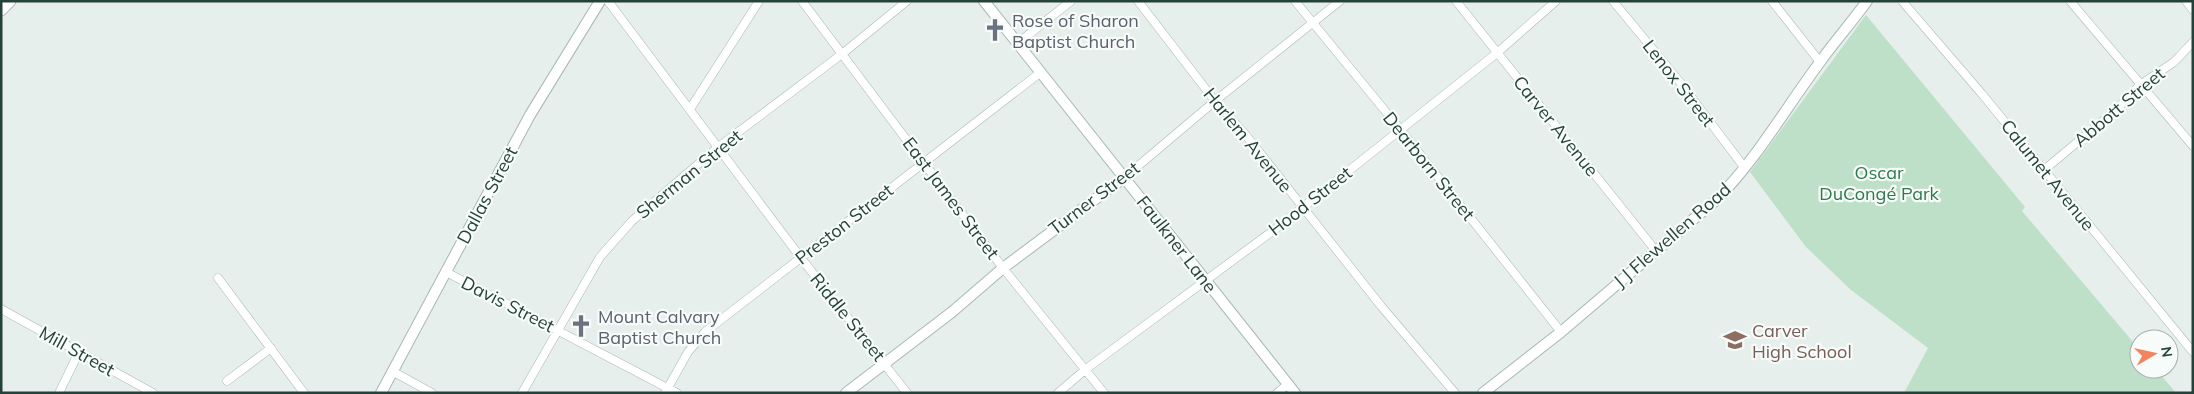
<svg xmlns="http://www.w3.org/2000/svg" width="2194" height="394" font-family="Mulish,sans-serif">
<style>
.green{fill:#bfe0c8}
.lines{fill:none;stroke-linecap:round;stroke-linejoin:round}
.minor-casing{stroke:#a8b8b2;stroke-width:9}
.tertiary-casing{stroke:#a8b8b2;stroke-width:12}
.secondary-casing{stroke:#a4bbb3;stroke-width:13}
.minor{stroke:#fff;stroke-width:8}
.tertiary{stroke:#fff;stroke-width:10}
.secondary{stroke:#fff;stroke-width:11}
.labels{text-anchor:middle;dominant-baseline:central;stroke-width:4.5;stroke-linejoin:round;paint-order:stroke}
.worship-label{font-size:18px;fill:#5b616d;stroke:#f7fbf9;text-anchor:start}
.street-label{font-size:18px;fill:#24423a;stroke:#f7fbf9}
.park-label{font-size:18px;fill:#2d7a4b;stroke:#f7fbf9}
.education-label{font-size:18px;fill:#785e54;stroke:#f7fbf9;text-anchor:start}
</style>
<rect width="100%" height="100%" fill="#e6efeb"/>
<!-- green -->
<path class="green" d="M 1866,15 L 2025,207 L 2022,211 L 2139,349 L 2139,369 L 2156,369 L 2176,393 L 1904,393 L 1928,348 L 1851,290 L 1806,247 L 1750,172 Z"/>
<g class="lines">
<defs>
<path id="minor" d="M 608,1 L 801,258 L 907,393
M 802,1 L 1003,268 L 1104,393
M 1138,1 L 1215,101 L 1245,134 L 1381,306 L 1455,393
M 1295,1 L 1400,129 L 1561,332
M 1456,1 L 1656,251
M 1613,1 L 1679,81 L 1744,167
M 1772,1 L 1820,62
M 1902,1 L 1982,94 L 2193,352
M 2070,1 L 2193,146
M 2186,1 L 2193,10
M 1018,43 L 1071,1
M 690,109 L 759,1
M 2044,170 L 2117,109 L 2140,85 L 2174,62 L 2193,42
M 1125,177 L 1215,101 L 1340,1
M 446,272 L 677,393
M 218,278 L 304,393
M 1,309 L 153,393
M 392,371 L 432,393
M 227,381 L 271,348
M 59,393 L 79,352
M 522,393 L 600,257 L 632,221 L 717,148 L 842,54 L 907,1
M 665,393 L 688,352 L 705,332 L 1041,72
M 1058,393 L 1086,369 L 1278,227 L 1497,53 L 1556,1
M 1277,393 L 1288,384"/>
<path id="tertiary" d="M 984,1 L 1295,393
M 381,393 L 530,115 L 600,1
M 846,393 L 952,312 L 1003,268 L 1125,177
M 1483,393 L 1561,332 L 1716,200 C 1757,159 1785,109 1820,62 C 1835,41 1852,22 1867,1"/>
<path id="secondary" d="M 1,10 L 10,1"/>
</defs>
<!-- minor casing -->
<use href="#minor" class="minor-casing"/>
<!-- tertiary casing -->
<use href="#tertiary" class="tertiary-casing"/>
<!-- secondary casing -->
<use href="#secondary" class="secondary-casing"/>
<!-- minor -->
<use href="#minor" class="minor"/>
<!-- tertiary -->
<use href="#tertiary" class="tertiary"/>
<!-- secondary -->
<use href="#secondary" class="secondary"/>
</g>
<!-- icons -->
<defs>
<symbol id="church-bare" viewBox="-9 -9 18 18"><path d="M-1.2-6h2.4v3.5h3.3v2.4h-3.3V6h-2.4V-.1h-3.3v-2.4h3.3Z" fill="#6b7280" stroke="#f7fbf9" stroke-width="2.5" paint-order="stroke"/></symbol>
<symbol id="school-bare" viewBox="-9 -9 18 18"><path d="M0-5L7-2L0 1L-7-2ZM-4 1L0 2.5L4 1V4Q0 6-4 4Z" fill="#8d6e63" stroke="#f7fbf9" stroke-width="2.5" paint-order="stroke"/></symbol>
</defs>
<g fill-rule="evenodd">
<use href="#church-bare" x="979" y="14" width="32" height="32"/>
<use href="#church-bare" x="565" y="310" width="32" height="32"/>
<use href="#school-bare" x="1719" y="324" width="32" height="32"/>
</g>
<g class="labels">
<!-- worship labels -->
<g class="worship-label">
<text x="1012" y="20">Rose of Sharon<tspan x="1012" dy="21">Baptist Church</tspan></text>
<text x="598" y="316">Mount Calvary<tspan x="598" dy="21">Baptist Church</tspan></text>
</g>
<!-- street labels -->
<g class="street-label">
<text transform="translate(1679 83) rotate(52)">Lenox Street</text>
<text transform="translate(2119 107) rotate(-40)">Abbott Street</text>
<text transform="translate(1556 126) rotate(51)">Carver Avenue</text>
<text transform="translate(1248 140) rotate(51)">Harlem Avenue</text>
<text transform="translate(1429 166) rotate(51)">Dearborn Street</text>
<text transform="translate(689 174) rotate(-39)">Sherman Street</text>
<text transform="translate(2048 175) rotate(51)">Calumet Avenue</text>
<text transform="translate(487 195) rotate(-62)">Dallas Street</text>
<text transform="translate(951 198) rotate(53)">East James Street</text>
<text transform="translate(1094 198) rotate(-37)">Turner Street</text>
<text transform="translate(1310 201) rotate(-38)">Hood Street</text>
<text transform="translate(844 224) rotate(-38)">Preston Street</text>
<text transform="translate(1672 235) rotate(-41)">J J Flewellen Road</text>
<text transform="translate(1177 244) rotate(52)">Faulkner Lane</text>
<text transform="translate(508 304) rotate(27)">Davis Street</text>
<text transform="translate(848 317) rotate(51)">Riddle Street</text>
<text transform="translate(77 351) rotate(29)">Mill Street</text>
</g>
<!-- park labels -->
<g class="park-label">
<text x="1879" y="172">Oscar<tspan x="1879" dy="21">DuCongé Park</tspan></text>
</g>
<!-- education labels -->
<g class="education-label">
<text x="1752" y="330">Carver<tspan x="1752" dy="21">High School</tspan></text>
</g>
</g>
<!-- border -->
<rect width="2194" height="394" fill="none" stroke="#24423a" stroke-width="5"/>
<!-- north arrow -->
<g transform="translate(2154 354) rotate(81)"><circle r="24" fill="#f7fbf9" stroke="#a3b1ad"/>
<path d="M0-4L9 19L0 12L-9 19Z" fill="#f4845f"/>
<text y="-8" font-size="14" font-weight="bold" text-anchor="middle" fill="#24423a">N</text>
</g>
</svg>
